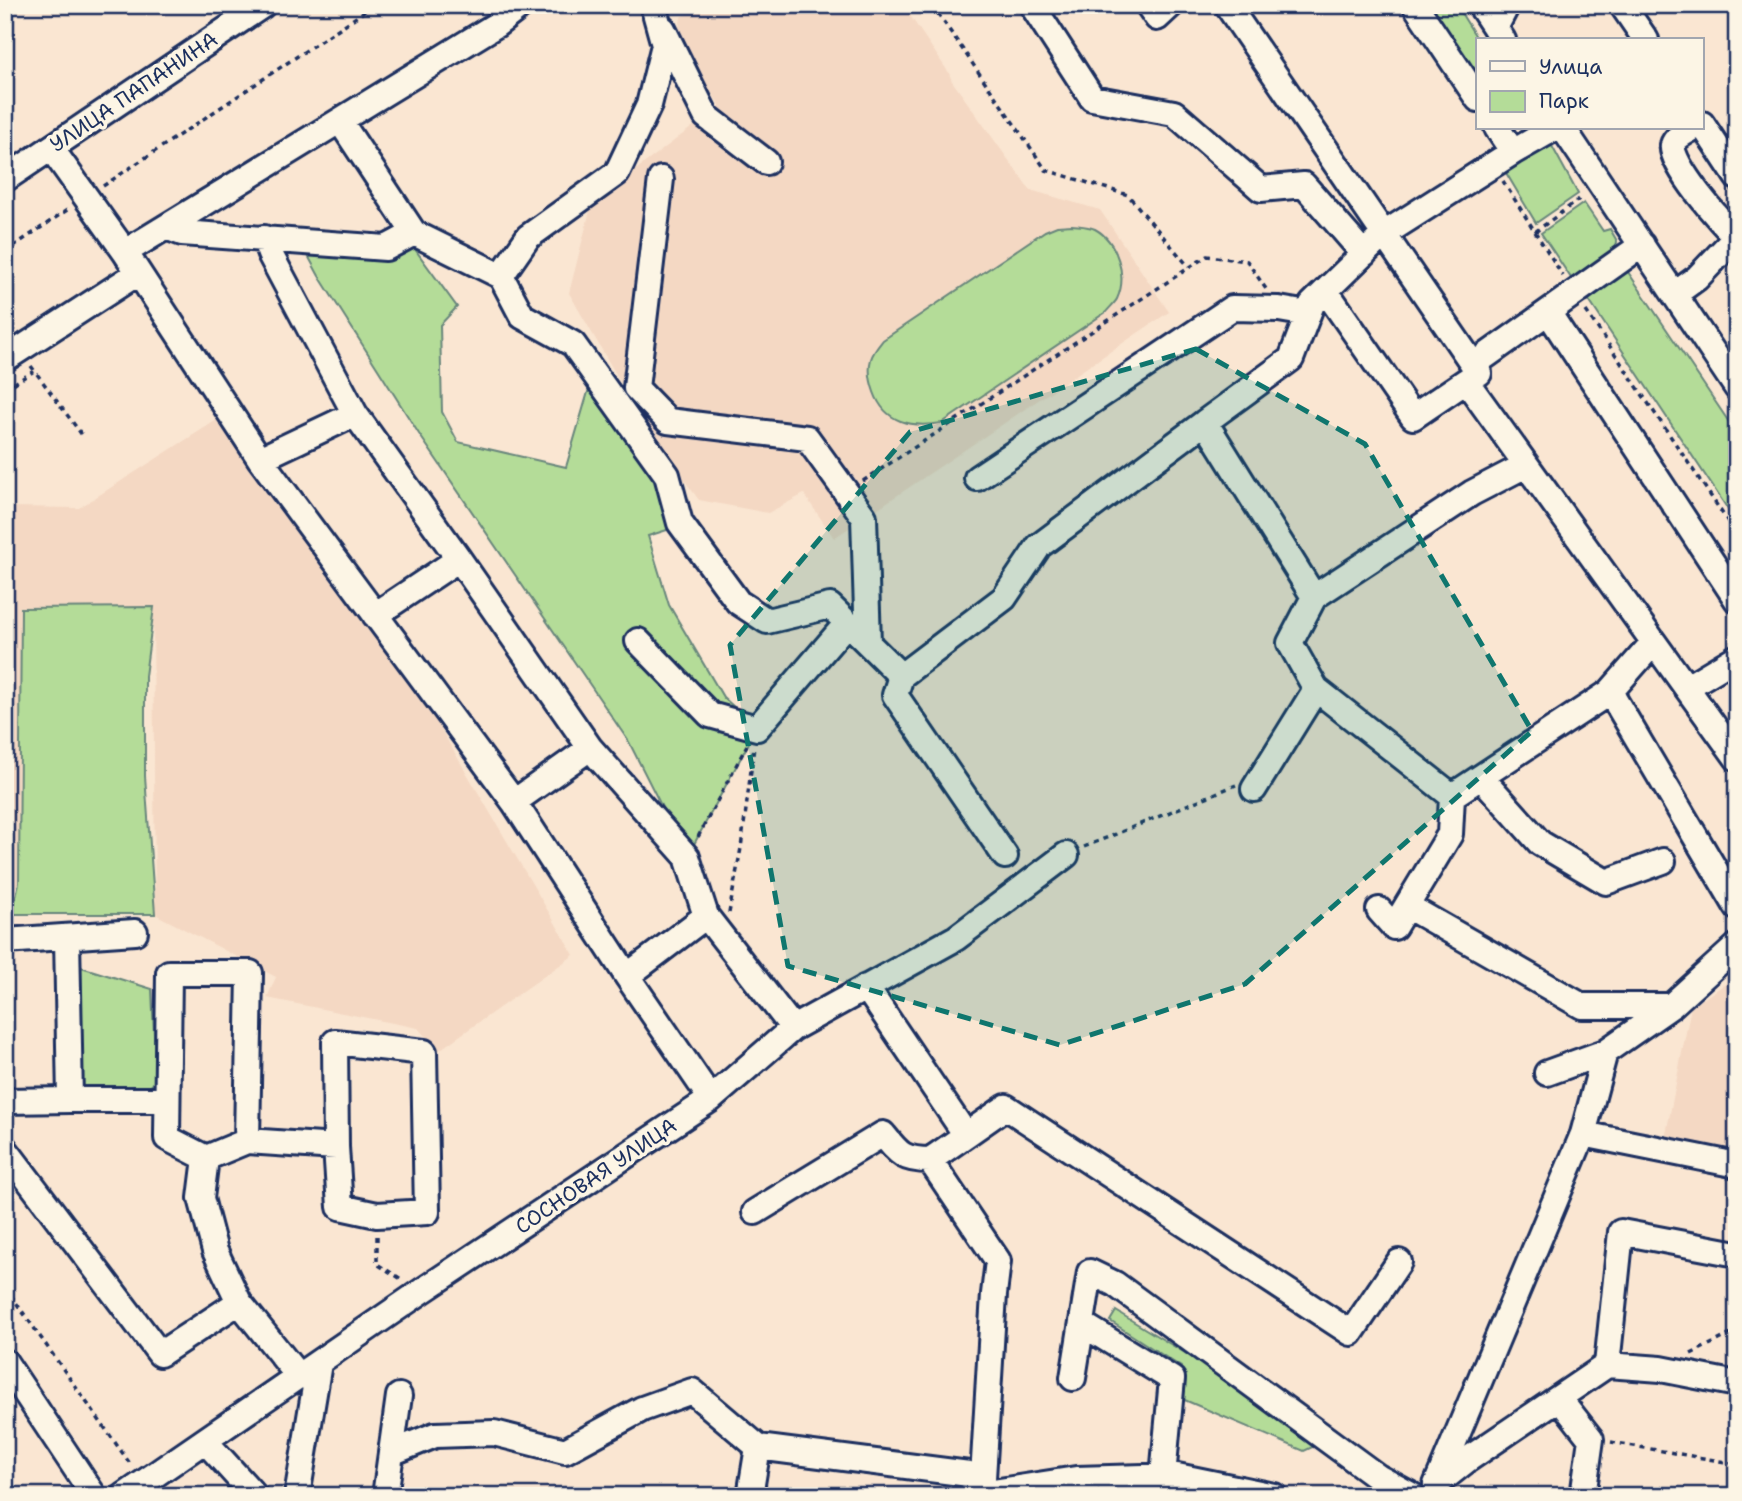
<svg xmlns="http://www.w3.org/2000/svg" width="1742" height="1501" font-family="'Shantell Sans',sans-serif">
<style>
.built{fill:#f4d8c3}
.green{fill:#b4dc98;stroke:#68867b;stroke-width:2}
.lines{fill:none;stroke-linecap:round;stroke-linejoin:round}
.minor-casing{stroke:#1b2f5e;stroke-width:30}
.path{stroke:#1b2f5e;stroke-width:3.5;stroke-dasharray:5 5;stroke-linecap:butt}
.minor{stroke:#fcf5e5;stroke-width:24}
.marked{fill:#0f766e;fill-opacity:0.2;stroke:#0f766e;stroke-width:5;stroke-dasharray:14 9;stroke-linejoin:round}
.labels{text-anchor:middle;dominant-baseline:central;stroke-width:7;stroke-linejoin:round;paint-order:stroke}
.street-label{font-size:21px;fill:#1b2f5e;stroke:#fcf5e5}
</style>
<rect width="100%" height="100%" fill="#fae6d2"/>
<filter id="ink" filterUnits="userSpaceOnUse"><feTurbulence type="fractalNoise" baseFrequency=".0143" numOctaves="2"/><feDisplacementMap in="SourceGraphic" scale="14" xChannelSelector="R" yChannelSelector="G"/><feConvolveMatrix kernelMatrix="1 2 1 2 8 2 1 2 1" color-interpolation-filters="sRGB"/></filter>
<g filter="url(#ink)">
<!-- built -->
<path class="built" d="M 698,5 L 911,5 L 911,17 L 949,73 L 952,81 L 1030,190 L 1100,210 L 1169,312 L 834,538 L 804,494 L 768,513 L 699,500 L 651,435 L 569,293 L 592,203 L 720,106 L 677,39 L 681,17 Z
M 223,416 L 410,677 L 574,955 L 438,1051 L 418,1028 L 267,998 L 276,977 L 155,914 L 153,607 L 19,883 L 5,900 L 5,503 L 8,507 L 79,508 Z
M 1737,976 L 1737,1155 L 1665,1139 L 1691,1007 Z"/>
<!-- green -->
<path class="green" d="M 1422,5 L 1456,5 L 1478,40 L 1478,91 Z
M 1546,135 L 1578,194 L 1536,223 L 1505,171 L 1530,157 L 1525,148 Z
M 1584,203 L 1603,231 L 1610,229 L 1617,241 L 1615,258 L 1575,284 L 1541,233 Z
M 1072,225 C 1080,226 1088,226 1095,229 C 1117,241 1128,276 1117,299 C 1115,303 1109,308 1106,312 L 942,423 C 911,428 885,423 874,392 C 870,381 868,370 871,359 C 873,352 879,345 883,340 L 1045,231 L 1057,226 Z
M 299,239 L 409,241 L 457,307 L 440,325 L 442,412 L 458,442 L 566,467 L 593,375 L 633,426 L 680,526 L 648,536 L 669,605 L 723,697 L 757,728 L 687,857 L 629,742 L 419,434 L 319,276 Z
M 1626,269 L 1737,434 L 1737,523 L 1586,296 Z
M 154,607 L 145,676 L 145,776 L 155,914 L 12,914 L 19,883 L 21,608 Z
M 78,966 L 152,989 L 156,1081 L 144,1092 L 90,1092 L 76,1083 Z
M 1116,1311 L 1213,1370 L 1321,1443 L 1304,1451 L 1180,1398 L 1181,1367 L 1110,1321 Z"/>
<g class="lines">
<defs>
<path id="minor" d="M 653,5 L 664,45 L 649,105 L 617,173 L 528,237 L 501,276 L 522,316 L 573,344 L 667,475 L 680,523 L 738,602 L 767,621 L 830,606 L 901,676 L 895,695 L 1005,856
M 1032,5 L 1092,98 L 1174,113 L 1261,189 L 1304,185 L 1364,254
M 1148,5 L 1157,18 L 1171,5
M 1227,5 L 1479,373 L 1466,381 L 1737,758
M 1415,5 L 1478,99
M 1480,5 L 1503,40
M 1622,5 L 1646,40
M 1495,28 L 1507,5
M 663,29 L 706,116 L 766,162
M 340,121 L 414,233 L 501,276
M 1702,124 L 1737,177
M 1497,128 L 1513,152
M 1563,128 L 1737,388
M 1693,128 C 1686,132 1675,137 1673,145 C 1668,162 1723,226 1737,237
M 51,148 L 125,252 L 260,459 L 514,802 L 627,976 L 711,1099
M 5,179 L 263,5
M 661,179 L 636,388 L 668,421 L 807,438 L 864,517 L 868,643
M 166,227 L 182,233 L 386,248 L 414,233
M 264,238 L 270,254 L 355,414
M 125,252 L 496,25 L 522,5
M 1326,291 L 1413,417 L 1466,381
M 1675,294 L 1697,278 L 1737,236
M 1548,312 L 1737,600
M 5,359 L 138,273
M 1473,365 L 1642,245
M 260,459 L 355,414 L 459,559 L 375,615
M 1526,465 L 1472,493 L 1314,597 L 1205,422 L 1291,359 L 1312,304 L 1384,234 L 1513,152 L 1555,128
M 977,478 L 1232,308 L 1279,309 L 1308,314
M 459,559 L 590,748
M 1314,597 L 1290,643 L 1316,689 L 1452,796 L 1610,692 L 1653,643
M 638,641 L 710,715 L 757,728 L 847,623
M 901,676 L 1004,598 L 1039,546 L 1205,422
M 1687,687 L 1737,657
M 1610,692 L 1737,907
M 1481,777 L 1540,843 L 1606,882 L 1663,861
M 1254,789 L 1316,689
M 514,802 L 590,748 L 687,857 L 706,916 L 627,976
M 1407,906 L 1582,1006 L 1671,1006
M 1379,910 L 1394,927 L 1450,834 L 1452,796
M 706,916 L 793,1028
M 67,937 L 70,1100 L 167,1100
M 5,941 L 135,932
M 866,987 L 966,1135 L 930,1160 L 998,1261 L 994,1294 L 983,1478 L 979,1496
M 1547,1073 L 1605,1052
M 5,1101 L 70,1100
M 1583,1134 L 1737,1165
M 966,1135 L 1006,1107 L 1351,1333 L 1399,1262
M 247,1141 L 336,1147 L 335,1042 L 424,1052 L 427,1212 L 377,1215 L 340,1207 L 336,1147
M 5,1149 L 160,1354 L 239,1302
M 206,1158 L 247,1141 L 250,973 L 169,973 L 167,1138 L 206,1158 L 201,1198 L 215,1251 L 239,1302 L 299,1377
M 755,1212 L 883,1134 C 899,1154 903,1160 930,1160
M 1737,1254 L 1621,1232 L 1607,1365 L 1661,1369 L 1737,1384
M 1082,1324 L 1172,1379 L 1163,1476
M 5,1362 L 94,1496
M 1073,1378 L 1090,1272 L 1115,1284 L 1378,1477 L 1413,1496
M 1559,1398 L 1591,1439 L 1583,1496
M 205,1441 L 255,1496
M 391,1453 L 435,1435 L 494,1433 L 565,1451 L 642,1409 L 692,1391 L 758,1447
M 1438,1483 L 1467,1460 L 1607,1365
M 1436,1485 L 1583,1134 L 1605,1052 L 1671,1006 L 1737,946
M 124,1496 L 422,1291 L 711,1099 L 793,1028 L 956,938 L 1066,855
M 297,1496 L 319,1363
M 385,1496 L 399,1396
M 750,1496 L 758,1447 L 969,1474 L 980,1494 L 1076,1479 L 1177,1476 L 1274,1496"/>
</defs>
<!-- minor casing -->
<use href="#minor" class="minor-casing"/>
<!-- path -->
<path class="path" d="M 932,5 L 1046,170 L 1128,195 L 1189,267
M 1734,5 L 1737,9
M 1503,181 L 1563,276
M 103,186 L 374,5
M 1535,232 L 1582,197
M 5,252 L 70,208
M 1586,311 L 1737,535
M 31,366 L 82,435
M 5,389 L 34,371
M 863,481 L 1207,256 L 1247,261 L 1266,289
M 698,837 L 747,745
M 1084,847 L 1236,785
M 729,913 L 741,848 L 754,747
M 377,1236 L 377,1264 L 403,1280
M 5,1287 L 131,1465
M 1691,1354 L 1737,1331
M 1611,1442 L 1737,1464"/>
<!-- minor -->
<use href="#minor" class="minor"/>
</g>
</g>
<!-- marked area -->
<path class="marked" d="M 1196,349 L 1365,444 L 1532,731 L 1245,984 L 1060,1045 L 788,966 L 730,645 L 910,432 Z"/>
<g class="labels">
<!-- street labels -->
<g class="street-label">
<text transform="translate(134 92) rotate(-34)">УЛИЦА ПАПАНИНА</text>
<text transform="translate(596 1176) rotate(-34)">СОСНОВАЯ УЛИЦА</text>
</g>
</g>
<!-- margin -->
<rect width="1742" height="1501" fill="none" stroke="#fcf5e5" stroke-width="28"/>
<rect x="14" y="14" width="1714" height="1473" fill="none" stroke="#1b2f5e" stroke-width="2.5" filter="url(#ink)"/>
<!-- legend -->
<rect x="1476" y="38" width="228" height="91" fill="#fcf5e5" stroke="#a2a6af" stroke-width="2"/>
<rect x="1490" y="61" width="35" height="10" fill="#fcf5e5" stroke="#a2a6af" stroke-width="2"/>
<text x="1539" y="74" font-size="21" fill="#1b2f5e">Улица</text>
<rect x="1490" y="91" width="35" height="21" fill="#b4dc98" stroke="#a2a6af" stroke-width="2"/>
<text x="1539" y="108" font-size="21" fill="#1b2f5e">Парк</text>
</svg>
